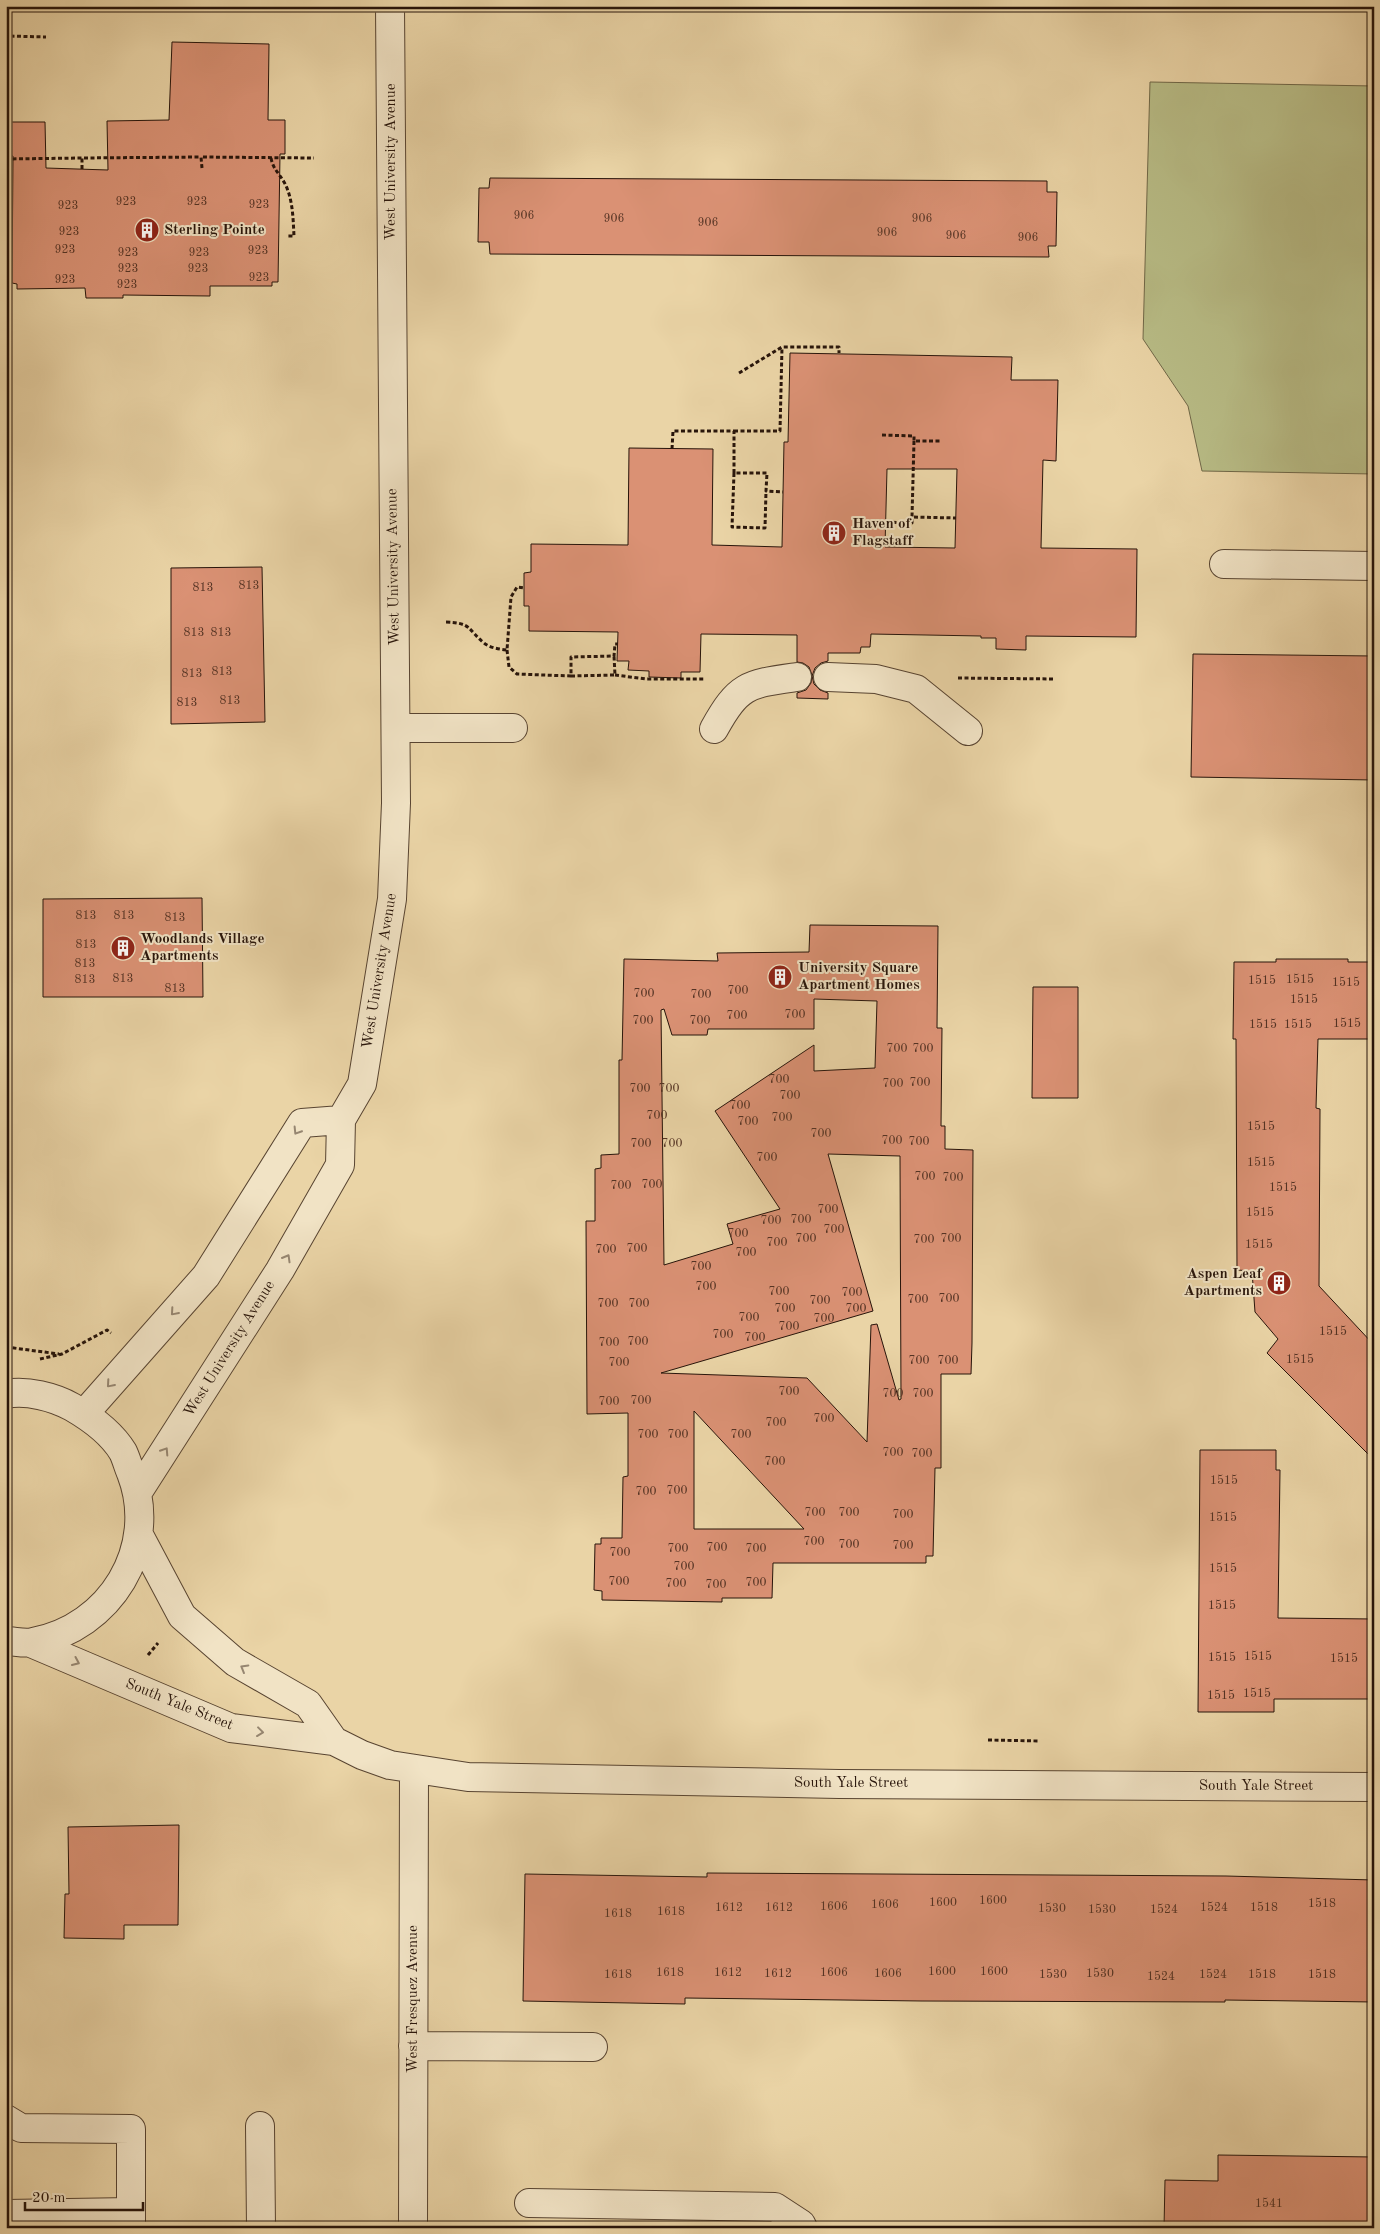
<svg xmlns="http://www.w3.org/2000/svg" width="1380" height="2234" font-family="'Old Standard TT',serif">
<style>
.green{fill:#b8bc86;stroke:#706848}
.building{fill:#da9174;stroke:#27140a;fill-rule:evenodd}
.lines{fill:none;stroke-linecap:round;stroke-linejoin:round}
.minor-casing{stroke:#584431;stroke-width:30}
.path{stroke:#27140a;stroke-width:3;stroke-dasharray:4 2.5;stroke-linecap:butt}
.minor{stroke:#f1e3c5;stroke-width:28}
.oneway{stroke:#968671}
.labels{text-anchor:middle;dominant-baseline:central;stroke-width:4;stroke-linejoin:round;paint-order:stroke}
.number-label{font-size:12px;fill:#543324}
.street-label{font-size:15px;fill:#27140a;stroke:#f1e3c5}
.poi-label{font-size:15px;font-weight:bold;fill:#27140a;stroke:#f1e3c5;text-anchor:start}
</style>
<rect width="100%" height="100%" fill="#ead4a6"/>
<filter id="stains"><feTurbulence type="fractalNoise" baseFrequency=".004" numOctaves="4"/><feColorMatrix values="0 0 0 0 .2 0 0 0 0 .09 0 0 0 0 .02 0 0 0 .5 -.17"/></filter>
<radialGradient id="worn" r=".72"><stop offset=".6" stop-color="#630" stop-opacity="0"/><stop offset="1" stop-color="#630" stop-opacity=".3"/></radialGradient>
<!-- green -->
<path class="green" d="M 1150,82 L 1374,86 L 1374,474 L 1202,471 L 1188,406 L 1143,339 Z"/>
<!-- building -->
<path class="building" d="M 172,42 L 269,44 L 268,120 L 285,120 L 285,154 L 280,154 L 278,282 L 272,282 L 272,286 L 210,286 L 210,296 L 123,295 L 123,298 L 86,298 L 85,288 L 17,289 L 17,284 L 12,283 L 13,156 L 6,156 L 6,122 L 45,122 L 46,168 L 108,170 L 107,121 L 169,120 Z
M 490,178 L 1047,181 L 1047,192 L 1057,192 L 1056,246 L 1048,246 L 1049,257 L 490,254 L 489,242 L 478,242 L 479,188 L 489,188 Z
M 790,353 L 1012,357 L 1011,380 L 1058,380 L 1056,461 L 1043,460 L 1041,548 L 1137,549 L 1136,637 L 1026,636 L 1026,650 L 996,649 L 996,638 L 981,638 L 981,636 L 871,634 L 870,647 L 861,647 L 860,653 L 828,653 L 828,661 L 821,663 L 815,668 L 812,676 L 814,684 L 820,690 L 828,693 L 828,699 L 797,698 L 797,693 L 806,690 L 811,683 L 812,675 L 809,667 L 803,663 L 797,662 L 797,635 L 701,634 L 700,672 L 681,672 L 681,678 L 649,677 L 649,671 L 628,670 L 629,661 L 617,661 L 618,632 L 529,631 L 529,606 L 524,606 L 524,573 L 531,572 L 531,544 L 628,545 L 629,448 L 713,449 L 712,545 L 782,547 L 784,442 L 788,442 ZM 887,469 L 957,469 L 955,548 L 885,547 Z
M 262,567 L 265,722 L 171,724 L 171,568 Z
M 1193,654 L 1374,656 L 1374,780 L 1191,777 Z
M 202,898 L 203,997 L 43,997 L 43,899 Z
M 810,925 L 938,926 L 937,1028 L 942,1028 L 941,1126 L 945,1126 L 945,1149 L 973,1150 L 972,1343 L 971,1374 L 941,1374 L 941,1468 L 935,1468 L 933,1556 L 926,1556 L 926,1563 L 773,1563 L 772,1598 L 722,1598 L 722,1602 L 602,1600 L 602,1591 L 594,1590 L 595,1544 L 601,1544 L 601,1538 L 622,1538 L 623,1477 L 628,1476 L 628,1413 L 587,1414 L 586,1221 L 595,1221 L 595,1169 L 601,1168 L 601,1155 L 619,1154 L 619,1060 L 622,1060 L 624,959 L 718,961 L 717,953 L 809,952 ZM 814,999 L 877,1001 L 875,1068 L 814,1071 L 814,1045 L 715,1111 L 780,1209 L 727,1224 L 733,1244 L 664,1265 L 661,1010 L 664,1009 L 672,1035 L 707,1035 L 708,1029 L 814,1029 ZM 828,1154 L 900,1156 L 901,1399 L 899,1400 L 877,1324 L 871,1325 L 867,1442 L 807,1378 L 661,1373 L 873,1311 ZM 694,1411 L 804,1529 L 694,1529 Z
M 1276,959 L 1348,959 L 1348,962 L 1374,962 L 1374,1039 L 1318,1039 L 1316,1108 L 1320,1109 L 1319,1286 L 1374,1345 L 1374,1460 L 1267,1353 L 1278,1339 L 1255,1312 L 1252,1271 L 1237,1270 L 1236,1039 L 1233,1039 L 1234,962 L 1276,962 Z
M 1033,987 L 1078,987 L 1078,1098 L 1032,1098 Z
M 1200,1450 L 1276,1450 L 1276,1470 L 1280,1470 L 1278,1618 L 1374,1619 L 1374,1699 L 1274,1699 L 1274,1712 L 1198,1712 Z
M 179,1825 L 178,1925 L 124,1925 L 124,1939 L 64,1938 L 65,1894 L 69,1894 L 68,1827 Z
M 707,1873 L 1226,1876 L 1374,1880 L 1374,2002 L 1225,2000 L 1225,2002 L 922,2001 L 685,1998 L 685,2004 L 523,2001 L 525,1874 L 707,1877 Z
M 1218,2155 L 1374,2157 L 1374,2228 L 1164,2228 L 1165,2180 L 1218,2181 Z"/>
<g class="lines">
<defs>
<path id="minor" d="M 1224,564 L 1374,566
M 828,677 L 876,679 L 916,689 L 968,731
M 396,728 L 513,728
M 714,729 C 739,684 748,684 797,677
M 6,1394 C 27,1390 54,1397 72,1407 C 91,1418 111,1432 123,1452 C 126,1458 128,1466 131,1473 C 160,1548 110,1628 33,1642 C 25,1644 14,1641 6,1641
M 84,1414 L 206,1276 L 302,1123 L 341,1120
M 138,1492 L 280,1270 L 340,1165 L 341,1120 L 362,1084 L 392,899 L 396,803 L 390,6
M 139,1535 L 182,1616 L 235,1662 L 308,1704 L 334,1741
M 31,1643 L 231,1728 L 334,1741 L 362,1755 L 390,1765 L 468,1777 L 839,1784 L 1374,1787
M 413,2046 L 593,2047
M 6,2119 L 21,2128 L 131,2129 L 131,2228
M 260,2126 L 261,2228
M 529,2203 L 775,2207 L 801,2224 L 803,2228
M 6,2214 L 131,2212
M 413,2228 L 414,1769"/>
</defs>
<!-- minor casing -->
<use href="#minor" class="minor-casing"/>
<!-- path -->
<path class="path" d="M 9,6 L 8,36 L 46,37
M 271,158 C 273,169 279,173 284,182 C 293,198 293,218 294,236 L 288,236
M 6,159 L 82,158
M 202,168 L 201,157 L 314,158
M 82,169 L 82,158 L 201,157
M 739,373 L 782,347 L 839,347 L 839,353
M 734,431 L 780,431 L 782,347
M 882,435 L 914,436 L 914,441 L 940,441
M 914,441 L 912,517 L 956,518
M 672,449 L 673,431 L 734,431 L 734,473 L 767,473 L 766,491 L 783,492
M 734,473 L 732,527 L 765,528 L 766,491
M 886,522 L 912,523 L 912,517
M 446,622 C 472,623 467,629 484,643 C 490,648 499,649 507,650 L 511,597 L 517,587 L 524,588
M 507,650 L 509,667 L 517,674 L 571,676 L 571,657 L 614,656 L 615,644 L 618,644
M 615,675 L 646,679 L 704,679
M 571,676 L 615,675 L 614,656
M 958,678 L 1055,679
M 6,1347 L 59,1354
M 40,1359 L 62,1354 L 107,1330 L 111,1333
M 148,1655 L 158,1643
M 988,1740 L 1040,1741"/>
<!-- minor -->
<use href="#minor" class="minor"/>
</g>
<!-- one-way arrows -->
<defs><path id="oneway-chevron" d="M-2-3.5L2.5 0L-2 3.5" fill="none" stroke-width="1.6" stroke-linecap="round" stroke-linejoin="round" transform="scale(1.25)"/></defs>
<g class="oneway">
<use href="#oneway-chevron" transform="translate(297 1131) rotate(122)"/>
<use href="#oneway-chevron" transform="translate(287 1258) rotate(-60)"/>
<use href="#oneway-chevron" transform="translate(174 1312) rotate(131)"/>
<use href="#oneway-chevron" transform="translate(110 1384) rotate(131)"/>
<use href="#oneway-chevron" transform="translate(165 1451) rotate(-57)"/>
<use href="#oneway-chevron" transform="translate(76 1662) rotate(24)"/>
<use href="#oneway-chevron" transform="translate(244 1668) rotate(-150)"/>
<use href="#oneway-chevron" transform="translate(260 1732) rotate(7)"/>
</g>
<!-- icons -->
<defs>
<symbol id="building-disc" viewBox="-11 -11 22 22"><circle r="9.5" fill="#8f2418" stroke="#f1e3c5"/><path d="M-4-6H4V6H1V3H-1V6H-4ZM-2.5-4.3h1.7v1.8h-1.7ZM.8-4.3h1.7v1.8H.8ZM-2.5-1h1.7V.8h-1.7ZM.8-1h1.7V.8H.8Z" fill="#fff"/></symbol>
</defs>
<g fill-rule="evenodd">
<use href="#building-disc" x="133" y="216" width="28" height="28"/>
<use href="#building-disc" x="820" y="519" width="28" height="28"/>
<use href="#building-disc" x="109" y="934" width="28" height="28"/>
<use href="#building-disc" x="766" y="963" width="28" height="28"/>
<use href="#building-disc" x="1265" y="1269" width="28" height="28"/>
</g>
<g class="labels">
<!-- number labels -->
<g class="number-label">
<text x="126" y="202">923</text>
<text x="197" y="202">923</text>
<text x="259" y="205">923</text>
<text x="68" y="206">923</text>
<text x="524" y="216">906</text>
<text x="614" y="219">906</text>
<text x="922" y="219">906</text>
<text x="708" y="223">906</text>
<text x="69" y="232">923</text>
<text x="887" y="233">906</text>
<text x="956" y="236">906</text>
<text x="1028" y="238">906</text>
<text x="65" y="250">923</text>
<text x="258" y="251">923</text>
<text x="128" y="253">923</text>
<text x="199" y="253">923</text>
<text x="128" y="269">923</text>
<text x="198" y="269">923</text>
<text x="259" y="278">923</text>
<text x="65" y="280">923</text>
<text x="127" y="285">923</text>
<text x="249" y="586">813</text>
<text x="203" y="588">813</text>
<text x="194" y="633">813</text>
<text x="221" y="633">813</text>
<text x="222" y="672">813</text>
<text x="192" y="674">813</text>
<text x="230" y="701">813</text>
<text x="187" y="703">813</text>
<text x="86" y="916">813</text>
<text x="124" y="916">813</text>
<text x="175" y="918">813</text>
<text x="86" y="945">813</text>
<text x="85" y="964">813</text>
<text x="123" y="979">813</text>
<text x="85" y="980">813</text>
<text x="1300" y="980">1515</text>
<text x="1262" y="981">1515</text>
<text x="1346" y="983">1515</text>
<text x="175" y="989">813</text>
<text x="738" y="991">700</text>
<text x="644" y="994">700</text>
<text x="701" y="995">700</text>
<text x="1304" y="1000">1515</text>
<text x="795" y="1015">700</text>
<text x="737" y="1016">700</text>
<text x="643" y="1021">700</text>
<text x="700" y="1021">700</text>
<text x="1347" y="1024">1515</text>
<text x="1263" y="1025">1515</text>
<text x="1298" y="1025">1515</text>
<text x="897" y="1049">700</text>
<text x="923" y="1049">700</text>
<text x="779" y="1080">700</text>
<text x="920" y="1083">700</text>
<text x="893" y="1084">700</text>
<text x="640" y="1089">700</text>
<text x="669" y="1089">700</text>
<text x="790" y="1096">700</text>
<text x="740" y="1106">700</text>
<text x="657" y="1116">700</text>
<text x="782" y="1118">700</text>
<text x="748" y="1122">700</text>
<text x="1261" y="1127">1515</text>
<text x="821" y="1134">700</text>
<text x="892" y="1141">700</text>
<text x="919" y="1142">700</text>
<text x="641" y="1144">700</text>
<text x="672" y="1144">700</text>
<text x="767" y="1158">700</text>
<text x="1261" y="1163">1515</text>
<text x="925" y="1177">700</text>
<text x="953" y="1178">700</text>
<text x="652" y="1185">700</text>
<text x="621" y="1186">700</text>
<text x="1283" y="1188">1515</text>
<text x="828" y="1210">700</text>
<text x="1260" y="1213">1515</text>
<text x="801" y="1220">700</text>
<text x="771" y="1221">700</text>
<text x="834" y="1230">700</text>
<text x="738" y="1234">700</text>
<text x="806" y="1239">700</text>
<text x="951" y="1239">700</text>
<text x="924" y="1240">700</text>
<text x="777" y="1243">700</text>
<text x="1259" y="1245">1515</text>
<text x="637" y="1249">700</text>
<text x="606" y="1250">700</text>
<text x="746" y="1253">700</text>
<text x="701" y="1267">700</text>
<text x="706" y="1287">700</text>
<text x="779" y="1292">700</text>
<text x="852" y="1293">700</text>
<text x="949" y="1299">700</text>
<text x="918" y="1300">700</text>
<text x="820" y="1301">700</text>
<text x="608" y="1304">700</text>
<text x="639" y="1304">700</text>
<text x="785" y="1309">700</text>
<text x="856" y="1309">700</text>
<text x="749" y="1318">700</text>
<text x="824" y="1319">700</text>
<text x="789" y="1327">700</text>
<text x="1333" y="1332">1515</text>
<text x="723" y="1335">700</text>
<text x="755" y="1338">700</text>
<text x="638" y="1342">700</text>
<text x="609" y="1343">700</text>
<text x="1300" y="1360">1515</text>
<text x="919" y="1361">700</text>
<text x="948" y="1361">700</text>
<text x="619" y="1363">700</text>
<text x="789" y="1392">700</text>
<text x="893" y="1394">700</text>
<text x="923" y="1394">700</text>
<text x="641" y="1401">700</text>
<text x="609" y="1402">700</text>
<text x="824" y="1419">700</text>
<text x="776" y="1423">700</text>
<text x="648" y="1435">700</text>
<text x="678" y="1435">700</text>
<text x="741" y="1435">700</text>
<text x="893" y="1453">700</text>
<text x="922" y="1454">700</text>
<text x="775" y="1462">700</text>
<text x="1224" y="1481">1515</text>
<text x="677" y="1491">700</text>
<text x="646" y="1492">700</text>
<text x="815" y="1513">700</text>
<text x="849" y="1513">700</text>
<text x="903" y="1515">700</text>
<text x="1223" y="1518">1515</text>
<text x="814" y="1542">700</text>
<text x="849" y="1545">700</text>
<text x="903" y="1546">700</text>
<text x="717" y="1548">700</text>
<text x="678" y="1549">700</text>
<text x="756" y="1549">700</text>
<text x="620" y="1553">700</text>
<text x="684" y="1567">700</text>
<text x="1223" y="1569">1515</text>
<text x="619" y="1582">700</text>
<text x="756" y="1583">700</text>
<text x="676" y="1584">700</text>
<text x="716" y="1585">700</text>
<text x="1222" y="1606">1515</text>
<text x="1258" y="1657">1515</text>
<text x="1222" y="1658">1515</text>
<text x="1344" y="1659">1515</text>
<text x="1257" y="1694">1515</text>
<text x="1221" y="1696">1515</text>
<text x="993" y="1901">1600</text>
<text x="943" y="1903">1600</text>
<text x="1322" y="1904">1518</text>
<text x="885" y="1905">1606</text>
<text x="834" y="1907">1606</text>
<text x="729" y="1908">1612</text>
<text x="779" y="1908">1612</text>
<text x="1214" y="1908">1524</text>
<text x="1264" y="1908">1518</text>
<text x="1052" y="1909">1530</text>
<text x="1102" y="1910">1530</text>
<text x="1164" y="1910">1524</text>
<text x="671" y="1912">1618</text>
<text x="618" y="1914">1618</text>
<text x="942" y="1972">1600</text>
<text x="994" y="1972">1600</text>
<text x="670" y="1973">1618</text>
<text x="728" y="1973">1612</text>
<text x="834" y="1973">1606</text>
<text x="778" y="1974">1612</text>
<text x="888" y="1974">1606</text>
<text x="1100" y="1974">1530</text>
<text x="618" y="1975">1618</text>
<text x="1053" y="1975">1530</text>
<text x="1213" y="1975">1524</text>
<text x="1262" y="1975">1518</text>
<text x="1322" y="1975">1518</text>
<text x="1161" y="1977">1524</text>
<text x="1269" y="2204">1541</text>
</g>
<!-- street labels -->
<g class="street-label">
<text transform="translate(391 162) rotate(-90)">West University Avenue</text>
<text transform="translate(394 567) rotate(-91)">West University Avenue</text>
<text transform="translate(380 971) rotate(-81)">West University Avenue</text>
<text transform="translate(230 1349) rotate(-58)">West University Avenue</text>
<text transform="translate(179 1705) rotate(22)">South Yale Street</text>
<text x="851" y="1783">South Yale Street</text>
<text x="1256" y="1786">South Yale Street</text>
<text transform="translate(413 1999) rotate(-90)">West Fresquez Avenue</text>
</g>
<!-- poi labels -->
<g class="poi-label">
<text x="164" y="230">Sterling Pointe</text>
<text x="852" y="524">Haven of<tspan x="852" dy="17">Flagstaff</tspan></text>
<text x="140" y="939">Woodlands Village<tspan x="140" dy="17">Apartments</tspan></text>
<text x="798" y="968">University Square<tspan x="798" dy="17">Apartment Homes</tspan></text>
<text x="1262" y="1274" text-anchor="end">Aspen Leaf<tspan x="1262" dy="17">Apartments</tspan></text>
</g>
</g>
<!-- margin -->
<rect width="1380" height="2234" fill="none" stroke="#ead4a6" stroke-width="25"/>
<rect x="8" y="8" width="1365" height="2219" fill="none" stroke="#27140a" stroke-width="2.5"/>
<rect x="12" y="12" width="1355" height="2209" fill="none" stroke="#27140a"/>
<!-- scale -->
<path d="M25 2202v8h118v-8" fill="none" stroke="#27140a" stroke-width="2.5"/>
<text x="32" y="2202" font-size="15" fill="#27140a" stroke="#f1e3c5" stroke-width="4" paint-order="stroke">20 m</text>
<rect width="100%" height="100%" filter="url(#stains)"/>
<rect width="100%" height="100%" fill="url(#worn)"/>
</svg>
